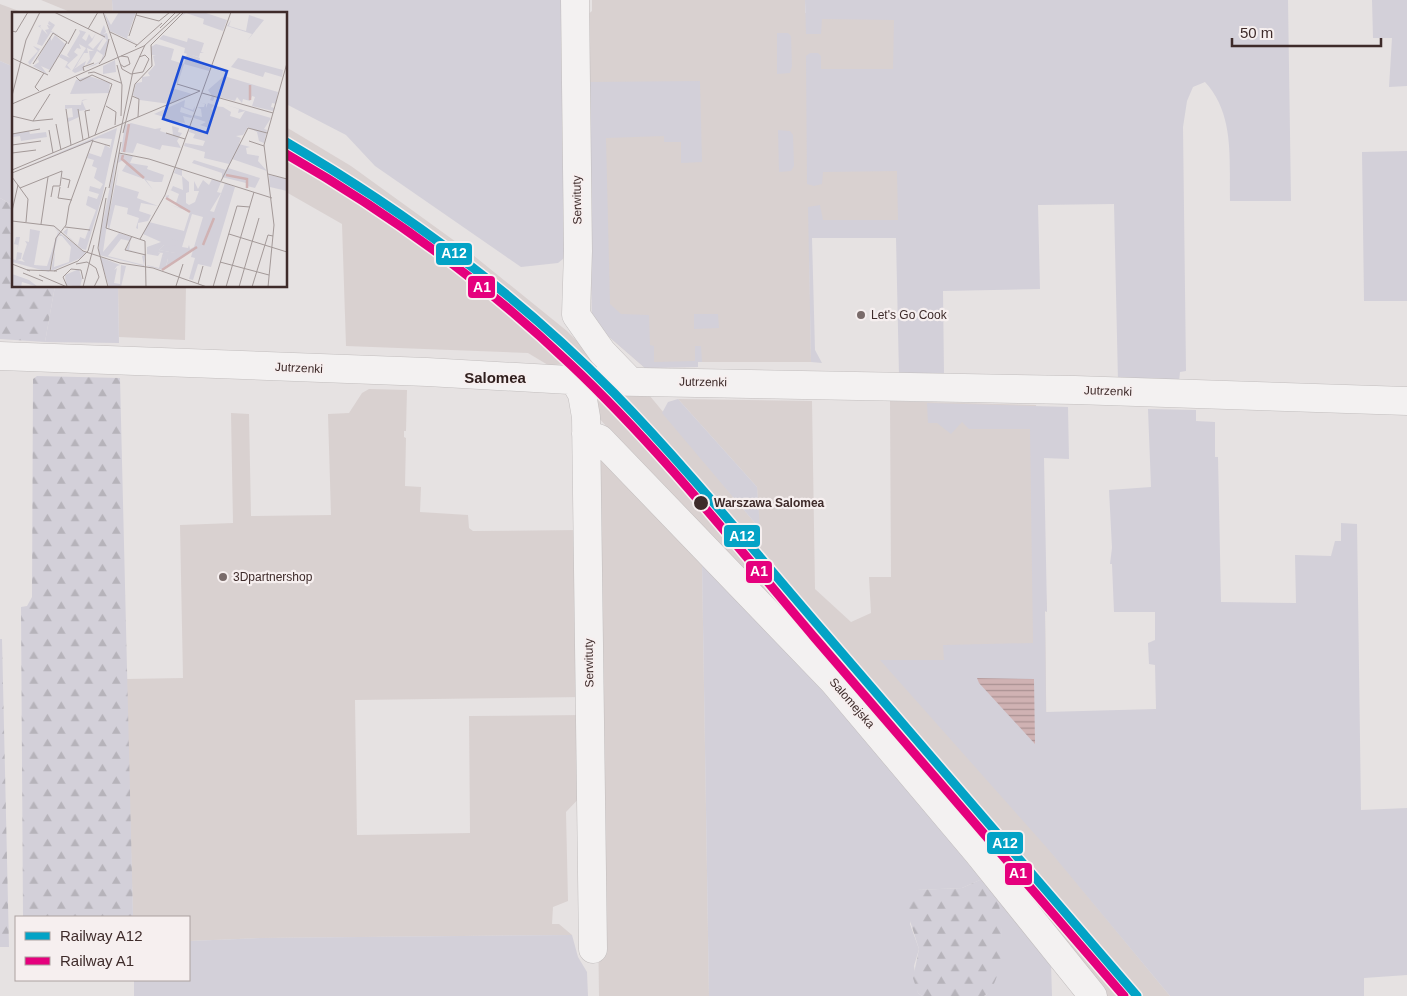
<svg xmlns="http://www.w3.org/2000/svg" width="1407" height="996" font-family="Arial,sans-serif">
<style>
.built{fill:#d9d1d0}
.green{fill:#d3d0d9}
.forest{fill:url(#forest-firs)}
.water{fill:url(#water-rules)}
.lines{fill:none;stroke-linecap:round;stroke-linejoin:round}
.minor-casing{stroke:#c2bebe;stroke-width:29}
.minor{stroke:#f3f1f1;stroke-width:28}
.rail-1-casing{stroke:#f6efef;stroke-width:12}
.rail-2-casing{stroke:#f6efef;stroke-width:12}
.rail-1{stroke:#03a3c6;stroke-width:9}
.rail-2{stroke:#e5007d;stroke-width:9}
.poi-dot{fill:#796b6a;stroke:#f6efef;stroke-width:2}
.stop-dot{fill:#3e2b2a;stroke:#f6efef;stroke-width:2}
.labels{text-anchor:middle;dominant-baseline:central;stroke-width:4.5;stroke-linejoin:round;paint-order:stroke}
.street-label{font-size:12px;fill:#3e2b2a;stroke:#f6efef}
.poi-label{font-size:12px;fill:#3e2b2a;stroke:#f6efef;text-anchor:start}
.stop-label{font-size:12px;font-weight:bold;fill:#3e2b2a;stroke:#f6efef;text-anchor:start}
.quarter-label{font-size:15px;font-weight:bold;fill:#2f1e1c;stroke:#f6efef}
.inset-river{fill:none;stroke:#d0b2b3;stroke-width:2.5}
.inset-road{fill:none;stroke:#a39998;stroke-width:1}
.view{fill:#1d4ed8;fill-opacity:0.15;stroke:#1d4ed8;stroke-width:2.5}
.inset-edge{fill:none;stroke:#3e2b2a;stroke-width:2.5}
.line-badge{stroke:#f6efef;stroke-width:2}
.badge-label{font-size:14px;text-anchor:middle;font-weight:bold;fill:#fff}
</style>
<defs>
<pattern id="forest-firs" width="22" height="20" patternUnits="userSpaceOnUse" patternTransform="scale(1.25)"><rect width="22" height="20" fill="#d3d0d9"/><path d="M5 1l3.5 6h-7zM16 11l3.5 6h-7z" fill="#b6b3ba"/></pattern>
<pattern id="water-rules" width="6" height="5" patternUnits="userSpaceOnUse" patternTransform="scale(1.25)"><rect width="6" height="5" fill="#d0b2b3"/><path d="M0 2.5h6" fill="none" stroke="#aa9192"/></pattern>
</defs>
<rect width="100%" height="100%" fill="#e6e2e2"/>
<!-- built -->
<path class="built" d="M 41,0 L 112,0 L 113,14 L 75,14 Z
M 592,0 L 805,0 L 805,13 L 909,12 L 909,238 L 809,238 L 811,362 L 698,362 L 698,367 L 645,368 L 592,322 L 587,15 L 592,11 Z
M 0,4 L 27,14 L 14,14 L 14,67 L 0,61 Z
M 286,127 L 351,166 L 463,247 L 567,331 L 599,363 L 548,365 L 528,353 L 346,346 L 342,224 L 286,192 Z
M 118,286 L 186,286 L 185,340 L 119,337 Z
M 369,389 L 407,390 L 406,431 L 404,431 L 404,437 L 406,438 L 405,486 L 421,487 L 420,512 L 468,515 L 469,528 L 473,531 L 581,530 L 583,697 L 355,700 L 357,835 L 470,833 L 469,716 L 584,715 L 585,792 L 566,812 L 568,901 L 553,907 L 552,924 L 559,924 L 572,935 L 260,938 L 189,941 L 189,917 L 133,917 L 126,679 L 183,678 L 180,525 L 233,523 L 231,413 L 249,414 L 251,516 L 331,515 L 328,414 L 349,413 L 362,393 Z
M 645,390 L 759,528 L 757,487 L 678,399 L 812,401 L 815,589 L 851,622 L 871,613 L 869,577 L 891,577 L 890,401 L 1036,405 L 1047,612 L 1045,611 L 1048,848 L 1170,996 L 1102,996 L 592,410 L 593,392 Z
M 600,452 L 702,561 L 709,996 L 599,996 L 595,686 Z"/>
<!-- green -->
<path class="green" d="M 112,0 L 563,0 L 568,255 L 558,263 L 521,267 L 375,166 L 346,135 L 286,104 L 286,14 L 113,14 Z
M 805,0 L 1288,0 L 1291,201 L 1230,201 C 1229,160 1235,114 1205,82 L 1193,87 L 1187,101 L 1183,127 L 1186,371 L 1180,372 L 1179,382 L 1118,381 L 1114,204 L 1038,205 L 1040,289 L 943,291 L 944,374 L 899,375 L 896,238 L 812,238 L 815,350 L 822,363 L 811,362 L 808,207 L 820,205 L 823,220 L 898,220 L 897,171 L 823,172 L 822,184 L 814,186 L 807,184 L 806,56 L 810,53 L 818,53 L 821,56 L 821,69 L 893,69 L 894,20 L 822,19 L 821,34 L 806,34 Z
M 1372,0 L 1407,0 L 1407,86 L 1389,87 L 1392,38 L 1373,38 Z
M 777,33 L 788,33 L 791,36 L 792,66 L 790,73 L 777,74 Z
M 0,61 L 14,67 L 14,206 L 0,198 Z
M 700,81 L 702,162 L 681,163 L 681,142 L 664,142 L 664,136 L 606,138 L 610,304 L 621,314 L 649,315 L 650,345 L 654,346 L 654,362 L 695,361 L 695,346 L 701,346 L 702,362 L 698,362 L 698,367 L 645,368 L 592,322 L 588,82 Z
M 778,130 L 790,131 L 793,135 L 794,166 L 791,171 L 779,172 Z
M 1407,151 L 1407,301 L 1364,301 L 1362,152 Z
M 55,286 L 118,286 L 119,343 L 45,342 Z
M 694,314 L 718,314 L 719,328 L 694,329 Z
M 678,399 L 757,487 L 760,529 L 662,413 L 668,402 Z
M 927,403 L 1068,407 L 1069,459 L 1044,458 L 1047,612 L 1045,611 L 1046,712 L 1156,709 L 1155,665 L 1149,664 L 1148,643 L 1155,640 L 1155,612 L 1114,612 L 1112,564 L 1110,564 L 1112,548 L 1109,490 L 1151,487 L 1148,409 L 1196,410 L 1196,421 L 1215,422 L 1215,457 L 1218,457 L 1221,602 L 1296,603 L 1295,555 L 1331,556 L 1335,541 L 1341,541 L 1341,523 L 1357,524 L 1361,810 L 1407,808 L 1407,975 L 1364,978 L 1364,996 L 1170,996 L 1048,849 L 880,660 L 944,660 L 943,645 L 1033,643 L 1030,429 L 969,429 L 962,422 L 951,434 L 937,423 L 928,423 Z
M 702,561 L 782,638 L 982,879 L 962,888 L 917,890 L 910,924 L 919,949 L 914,966 L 918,993 L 922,996 L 709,996 Z
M 998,899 L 1051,963 L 1052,996 L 984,996 L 987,994 L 1002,937 Z
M 572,935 L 578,957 L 587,972 L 588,996 L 134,996 L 134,980 L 189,980 L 189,941 L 260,938 Z"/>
<!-- forest -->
<path class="forest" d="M 0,198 L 14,206 L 14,286 L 55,286 L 45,342 L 0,339 Z
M 37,376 L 120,378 L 133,917 L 23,917 L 21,607 L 27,606 L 32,597 L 33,379 Z
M 0,639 L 2,639 L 9,947 L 0,947 Z
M 982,879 C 987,885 996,893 998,900 C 1004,923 1006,982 984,996 L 922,996 L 918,993 L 913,978 L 919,949 L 905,905 L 917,890 L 962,888 Z"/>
<!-- water -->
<path class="water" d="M 977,678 L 1034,679 L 1035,744 L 979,683 Z"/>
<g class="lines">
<defs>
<path id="minor" d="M 575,0 L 578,251 L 576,315 L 602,352 L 630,381
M 0,356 L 427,372 L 587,381 L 1075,390 L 1407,401
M 574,380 L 582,394 L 586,417 L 593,949
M 586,434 L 600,439 L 833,681 L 978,853 L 1093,996"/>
</defs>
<!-- minor casing -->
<use href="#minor" class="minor-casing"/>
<!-- minor -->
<use href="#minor" class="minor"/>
<defs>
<path id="rail-1" d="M 286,142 C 406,212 517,294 614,393 C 688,469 754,551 823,631 C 928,753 1032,874 1137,996"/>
<path id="rail-2" d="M 286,154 C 389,213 484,282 570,364 C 659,448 735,544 814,637 C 917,757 1021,876 1124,996"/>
</defs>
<!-- rail-1 casing -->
<use href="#rail-1" class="rail-1-casing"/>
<!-- rail-2 casing -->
<use href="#rail-2" class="rail-2-casing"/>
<!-- rail-1 -->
<use href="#rail-1" class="rail-1"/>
<!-- rail-2 -->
<use href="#rail-2" class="rail-2"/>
</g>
<!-- markers -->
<g class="poi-dot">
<circle cx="861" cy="315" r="5"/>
<circle cx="223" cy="577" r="5"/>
</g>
<circle class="stop-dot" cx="701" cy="503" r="8"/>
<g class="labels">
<!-- street labels -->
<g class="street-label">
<text transform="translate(577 200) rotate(-91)">Serwituty</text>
<text transform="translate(299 368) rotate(3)">Jutrzenki</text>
<text transform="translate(703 382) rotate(1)">Jutrzenki</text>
<text transform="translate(1108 391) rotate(2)">Jutrzenki</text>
<text transform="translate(589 663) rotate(-91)">Serwituty</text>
<text transform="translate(852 703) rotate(49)">Salomejska</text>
</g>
<!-- poi labels -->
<g class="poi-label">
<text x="871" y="315">Let's Go Cook</text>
<text x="233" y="577">3Dpartnershop</text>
</g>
<!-- stop labels -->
<g class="stop-label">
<text x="714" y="503">Warszawa Salomea</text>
</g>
<!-- quarter labels -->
<g class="quarter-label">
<text x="495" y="377">Salomea</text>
</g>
</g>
<!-- overview -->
<g transform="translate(12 12)">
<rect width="275" height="275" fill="#e6e2e2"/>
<path d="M 92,0 L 99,13 L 107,0 L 124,0 L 115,26 L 126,32 L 98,19 ZM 173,0 L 191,0 L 215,8 L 211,19 L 191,12 L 192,7 L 174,1 L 168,5 ZM 237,3 L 252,8 L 235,29 L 240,22 L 215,14 L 219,8 L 217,14 L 234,19 ZM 87,8 L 91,15 L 92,13 L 94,20 L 91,22 L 95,21 L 97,30 L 91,47 L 88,50 L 83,53 L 72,57 L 89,49 L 91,43 L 85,39 L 78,51 L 74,53 L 78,47 L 77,39 L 82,39 L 75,36 L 76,41 L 72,41 L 64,54 L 71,47 L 77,47 L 71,47 L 62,57 L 74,49 L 71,58 L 63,61 L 60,59 L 74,36 L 67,32 L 69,37 L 65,36 L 62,40 L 66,43 L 55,53 L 59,58 L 53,55 L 52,57 L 56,50 L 47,45 L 49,42 L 58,46 L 55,43 L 68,21 L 67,18 L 74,20 L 70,26 L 74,29 L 77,22 L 80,27 L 84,21 L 80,29 L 76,33 L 81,37 L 92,25 L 85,37 L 88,39 L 95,28 L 88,22 L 91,15 ZM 151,23 L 175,30 L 176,26 L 192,31 L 189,40 L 192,41 L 188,41 L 187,45 L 172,41 L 173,36 L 147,27 ZM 144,32 L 162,37 L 159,48 L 172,52 L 166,71 L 162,71 L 160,76 L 180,82 L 158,92 L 128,88 L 121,83 L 124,71 L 130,70 L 130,65 L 138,64 L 136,61 L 143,53 L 141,44 L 144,44 L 140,43 L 139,35 ZM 226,46 L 271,58 L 270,65 L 253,60 L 251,65 L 219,55 ZM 103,48 L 104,60 L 91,62 L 91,54 ZM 77,64 L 98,71 L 97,81 L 58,82 L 64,68 ZM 212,64 L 266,80 L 264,92 L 260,91 L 259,95 L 263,96 L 261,99 L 240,94 L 243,85 L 240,84 L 238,89 L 231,87 L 230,91 L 225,85 L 223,89 L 203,84 L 201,89 L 198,88 L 200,84 L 196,78 ZM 76,87 L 70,89 L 74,98 L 67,99 L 67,105 L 56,110 L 55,106 L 61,105 L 60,96 L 53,97 L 53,93 L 69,93 L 70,88 ZM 173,88 L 172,95 L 181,98 L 183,94 L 182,100 L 169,95 L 168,100 L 181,104 L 179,106 L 171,104 L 173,111 L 152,108 L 152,105 L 142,102 ZM 187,90 L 194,92 L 194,96 L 196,91 L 202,93 L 199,97 L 201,98 L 202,94 L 211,95 L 219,100 L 218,104 L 228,107 L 233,99 L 226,101 L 227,97 L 211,92 L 259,106 L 252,117 L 255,118 L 252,131 L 247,129 L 245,120 L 236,115 L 231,123 L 224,124 L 229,126 L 227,132 L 238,135 L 234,136 L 235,142 L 247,144 L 246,149 L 255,159 L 220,147 L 216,156 L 248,166 L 243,176 L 235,174 L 234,177 L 234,171 L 210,165 L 210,161 L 180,151 L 182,148 L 214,158 L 217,152 L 192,146 L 193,140 L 172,134 L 173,131 L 191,134 L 193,129 L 181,126 L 183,122 L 177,120 L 178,117 L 189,117 L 191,121 L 196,119 L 197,116 L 188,113 L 194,110 L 182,106 L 182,103 L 190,105 L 189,97 L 185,95 L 192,95 L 193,92 ZM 119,111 L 143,117 L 149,116 L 148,119 L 161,123 L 160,114 L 167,116 L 166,120 L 170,121 L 165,129 L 169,136 L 150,133 L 148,138 L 125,131 L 121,141 L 109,140 L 113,113 ZM 105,116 L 90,185 L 74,238 L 70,237 L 51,220 L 56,216 L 55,223 L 66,233 L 68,225 L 73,227 L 84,198 L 74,193 L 76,184 L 85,187 L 87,182 L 77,179 L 78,174 L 88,177 L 91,172 L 82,166 L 85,156 L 80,154 L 82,148 L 75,146 L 77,141 L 89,145 L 93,133 L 98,136 L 100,127 L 87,126 L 6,158 ZM 17,119 L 18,122 L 34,120 L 35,125 L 9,129 L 8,124 L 0,125 L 0,122 ZM 106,135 L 91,240 L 107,221 L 119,225 L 117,238 L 129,241 L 114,238 L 118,229 L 109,227 L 96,244 L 132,253 L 130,244 L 133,243 L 132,254 L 87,243 L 87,229 ZM 107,142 L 121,144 L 118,151 L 136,154 L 135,157 L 152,163 L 150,170 L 142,170 L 150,172 L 134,168 L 141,178 L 132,167 L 110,159 L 115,151 L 111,148 L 106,151 ZM 107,154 L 104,173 L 127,180 L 125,186 L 146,194 L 129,191 L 127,199 L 139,203 L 136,209 L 126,211 L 126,217 L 124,216 L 127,206 L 115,202 L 116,196 L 103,193 L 97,218 L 95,212 ZM 164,156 L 170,158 L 170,164 L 177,170 L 177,180 L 174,181 L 174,191 L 177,193 L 183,190 L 187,179 L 182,179 L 182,169 L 186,177 L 191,168 L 197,173 L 200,167 L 209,170 L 205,180 L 209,181 L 198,199 L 202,200 L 213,171 L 223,175 L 199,255 L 186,252 L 181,268 L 177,267 L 183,246 L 179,245 L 181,238 L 151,258 L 136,254 L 135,253 L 147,256 L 150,244 L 156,246 L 154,254 L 164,247 L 163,241 L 147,238 L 152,233 L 159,234 L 150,232 L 145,240 L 151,241 L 148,241 L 146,244 L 135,242 L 135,235 L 149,230 L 131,222 L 137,210 L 172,219 L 178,200 L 156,192 L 168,196 L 153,184 L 157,183 L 156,187 L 164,191 L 167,182 L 156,177 L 159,178 L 161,174 L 171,178 L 170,164 L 162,161 ZM 180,202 L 191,205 L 182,235 L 178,237 L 177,233 L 176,236 L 170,235 ZM 257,163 L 275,167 L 275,179 L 258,175 ZM 41,214 L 47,220 L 37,260 L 0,250 L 0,247 L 4,248 L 6,233 L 2,232 L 4,225 L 8,225 L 5,240 L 10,241 L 9,247 L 5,248 L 13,250 L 10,247 L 15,232 L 13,229 L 17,230 L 18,217 L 28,219 L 22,253 L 35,254 L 46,220 ZM 48,221 L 74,241 L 69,246 L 39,259 L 43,237 L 42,255 L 57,250 L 59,235 L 50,224 L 47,224 L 44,235 ZM 88,245 L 108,253 L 105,254 L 102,258 L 105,256 L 102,271 L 108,272 L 109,253 L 114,254 L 109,275 L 97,275 ZM 67,257 L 70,267 L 68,275 L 54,273 L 53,263 ZM 0,262 L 17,268 L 26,275 L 10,270 L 9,275 L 0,275 Z" fill="#d3d0d9" fill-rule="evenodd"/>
<path d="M 175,41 L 188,46 L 187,50 L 179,48 L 198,56 L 197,59 L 172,52 ZM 158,226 L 166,229 L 166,233 L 154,235 L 152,233 L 147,238 L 164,241 L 165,247 L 154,255 L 156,247 L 150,244 L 151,241 L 140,239 Z" fill="#d3d0d9"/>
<path d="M 37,9 L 43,13 L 39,19 L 48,24 L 39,20 L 18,53 L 16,50 L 26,39 L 21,34 L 28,37 L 30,34 L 25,32 L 30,17 L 26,14 L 29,13 L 28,15 L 36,23 L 33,18 L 37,17 L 35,13 L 39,14 L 36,12 ZM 43,23 L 53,32 L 55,30 L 38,58 L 29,54 L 35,62 L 21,54 L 27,50 L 26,47 L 23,51 L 39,24 L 39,29 Z" fill="#d3d0d9"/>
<path class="inset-river" d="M 238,73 L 238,88M 112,140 L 117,112M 111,143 L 110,147 L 132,166M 214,163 L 235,167 L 235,176M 154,186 L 178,200M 191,233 L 202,206M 150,258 L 185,235"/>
<path class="inset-road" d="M 42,0 L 93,25M 91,0 L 110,57 L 119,62 L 131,60 L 137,47 L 133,43 L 127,45M 124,3 L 147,9 L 158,0M 148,16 L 164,0M 76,17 L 86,0M 0,19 L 4,20 L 16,0M 98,20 L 125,33M 117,24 L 125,0M 56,32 L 64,17M 123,35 L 150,11M 0,46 L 36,63M 21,52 L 41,21 L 55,30 L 37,60M 87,52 L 93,44 L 97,27M 108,52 L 112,55 L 118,52 L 116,45 L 109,44M 105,53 L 110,73 L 109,104M 72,59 L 71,55 L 82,51M 76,61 L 82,60 L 109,71M 64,65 L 68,69 L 80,63 L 100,72 L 83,123M 165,72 L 188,79M 27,79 L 23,75 L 32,61M 190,81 L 261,101M 0,84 L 14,28 L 28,0M 120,84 L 127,87 L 126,105M 0,92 L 132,34 L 169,0M 94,94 L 104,100 L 103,113M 54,97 L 59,133M 66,97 L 71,128M 0,104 L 21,109 L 38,82M 21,109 L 41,107M 44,112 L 49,138M 37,118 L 41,141M 111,121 L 123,72 L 140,54 L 139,33 L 172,0M 154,121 L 173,127M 0,122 L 28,117M 77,126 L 73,99 L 78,98M 81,129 L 98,134M 237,129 L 252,134M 109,130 L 94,216 L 133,229 L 134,275M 0,133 L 29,129M 0,141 L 24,138M 107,141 L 137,147 L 260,186M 0,158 L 188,79M 0,161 L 81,128M 256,162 L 275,167M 0,165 L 16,187 L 14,210M 50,166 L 58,168 L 56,176M 209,169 L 236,116 L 255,121M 48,175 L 46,186 L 60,188M 8,176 L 50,159 L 48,174 L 41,174 L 39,185M 97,176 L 121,59 L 133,33M 94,186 L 86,236 L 96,275M 0,199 L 6,173M 0,209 L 42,214 L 71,239 L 108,251 L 141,256 L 195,275M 29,212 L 36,165M 53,215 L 78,218M 217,222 L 275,240M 120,224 L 113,238 L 134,243M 128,227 L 153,183 L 219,0M 208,250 L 257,263M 0,252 L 18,259M 64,252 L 75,250 L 84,256 L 87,265 L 82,275M 15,258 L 45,259M 38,259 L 44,226 L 54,213 L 57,194 L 81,128M 42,259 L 66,249 L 76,239 L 94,175M 11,261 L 31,269M 27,263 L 55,275M 186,272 L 191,254M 55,274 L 51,265 L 59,257 L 69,258 L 71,267M 164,274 L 171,252M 71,275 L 82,233M 201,275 L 225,194 L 238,195M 214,275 L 242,180M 227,275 L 247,206M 240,275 L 256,223 L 261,224M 256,275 L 262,213 L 252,133 L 275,51"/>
<path class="view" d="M 171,45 L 215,59 L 195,121 L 151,107 Z"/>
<rect width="275" height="275" class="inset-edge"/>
</g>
<g class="line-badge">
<rect x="435" y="242" width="38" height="24" rx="5" fill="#03a3c6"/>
<rect x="467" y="275" width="29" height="24" rx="5" fill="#e5007d"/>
<rect x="723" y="524" width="38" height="24" rx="5" fill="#03a3c6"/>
<rect x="745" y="560" width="28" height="24" rx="5" fill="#e5007d"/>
<rect x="986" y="831" width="38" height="24" rx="5" fill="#03a3c6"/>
<rect x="1004" y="862" width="29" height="24" rx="5" fill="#e5007d"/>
</g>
<g class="badge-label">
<text x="454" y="258">A12</text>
<text x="482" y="292">A1</text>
<text x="742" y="541">A12</text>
<text x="759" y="576">A1</text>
<text x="1005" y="848">A12</text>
<text x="1018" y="878">A1</text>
</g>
<!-- legend -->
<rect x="15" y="916" width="175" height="65" fill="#f6efef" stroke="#aca1a0"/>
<rect x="25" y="932" width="25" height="8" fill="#03a3c6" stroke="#aca1a0"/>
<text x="60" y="941" font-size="15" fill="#3e2b2a">Railway A12</text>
<rect x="25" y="957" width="25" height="8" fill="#e5007d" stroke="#aca1a0"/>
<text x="60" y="966" font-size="15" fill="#3e2b2a">Railway A1</text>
<!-- scale -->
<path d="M1232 38v8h149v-8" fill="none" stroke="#3e2b2a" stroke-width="2.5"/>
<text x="1240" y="38" font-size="15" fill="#3e2b2a" stroke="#f6efef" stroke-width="4" paint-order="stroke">50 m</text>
</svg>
